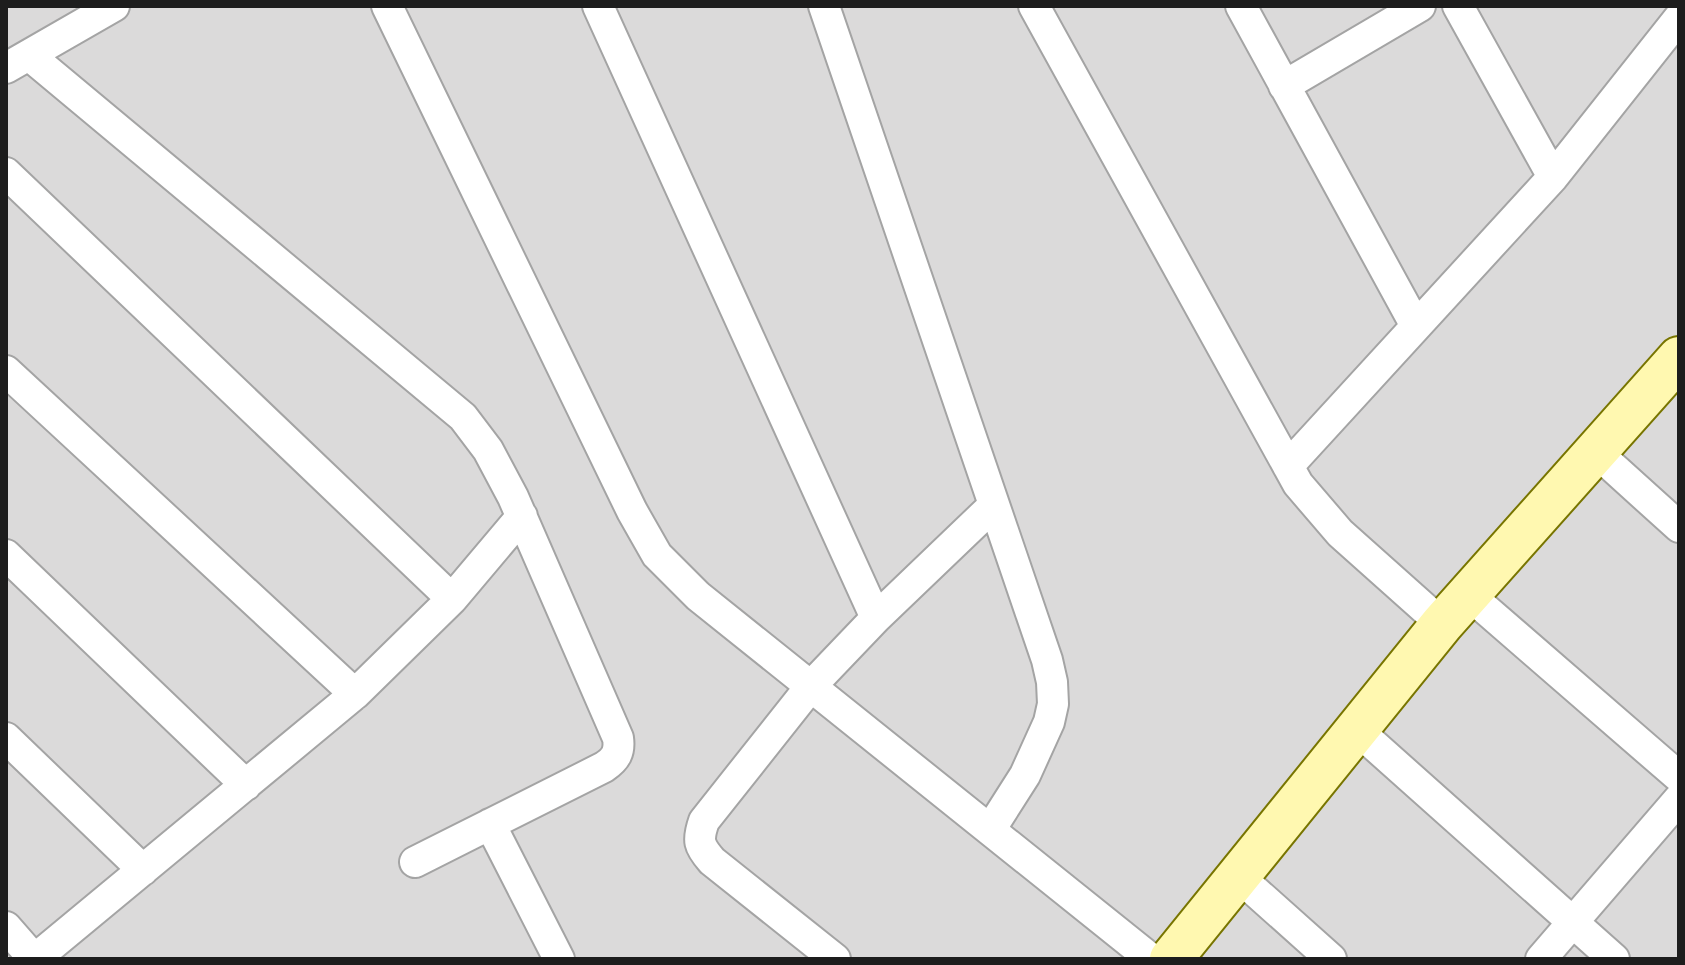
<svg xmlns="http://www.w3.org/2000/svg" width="1685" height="965" font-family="Jost,sans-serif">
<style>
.residential{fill:#dbdada}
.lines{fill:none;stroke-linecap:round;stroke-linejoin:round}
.street-casing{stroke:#a4a4a4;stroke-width:34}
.secondary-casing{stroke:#787500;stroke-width:46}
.street{stroke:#fff;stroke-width:30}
.secondary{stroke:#fff8b0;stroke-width:42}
</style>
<rect width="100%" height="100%" fill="#efe9e1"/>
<!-- residential -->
<path class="residential" d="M 6,6 L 1679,6 L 1679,959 L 6,959 Z"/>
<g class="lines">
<defs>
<path id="street" d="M 387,6 L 632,511 L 657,555 L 698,596 L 1151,959
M 598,6 L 876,618
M 824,6 L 1047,660 L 1052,682 L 1053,704 L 1049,722 L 1025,775 L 990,830
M 1034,6 L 1298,484 L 1340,533 L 1442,624
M 1241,6 L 1416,326
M 1458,6 L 1553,177
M 30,56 L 463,417 L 488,450 L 513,497 L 618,738 C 620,752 616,759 604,767 L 415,862
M 6,68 L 114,6
M 1284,86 L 1420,6
M 6,173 L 452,599
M 6,371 L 355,694
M 1595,451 L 1679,527
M 1288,466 L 1553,177 L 1679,18
M 6,555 L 246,785
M 1468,594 L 1679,777
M 1356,729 L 1614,959
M 6,738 L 143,870
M 490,824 L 559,959
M 1237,875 L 1331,959
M 6,927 L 34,959
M 35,959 L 355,694 L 452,599 L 522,516
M 835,959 L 712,861 C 699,846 697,841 704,821 L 811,686 L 876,618 L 994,505
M 1541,959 L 1679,799"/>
<path id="secondary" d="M 1171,959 L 1442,624 L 1679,358"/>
</defs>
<!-- street casing -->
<use href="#street" class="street-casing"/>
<!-- secondary casing -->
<use href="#secondary" class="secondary-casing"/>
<!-- street -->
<use href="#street" class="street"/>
<!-- secondary -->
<use href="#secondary" class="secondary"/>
</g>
<!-- border -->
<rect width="1685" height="965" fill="none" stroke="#1d1d1d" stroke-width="16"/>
</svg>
